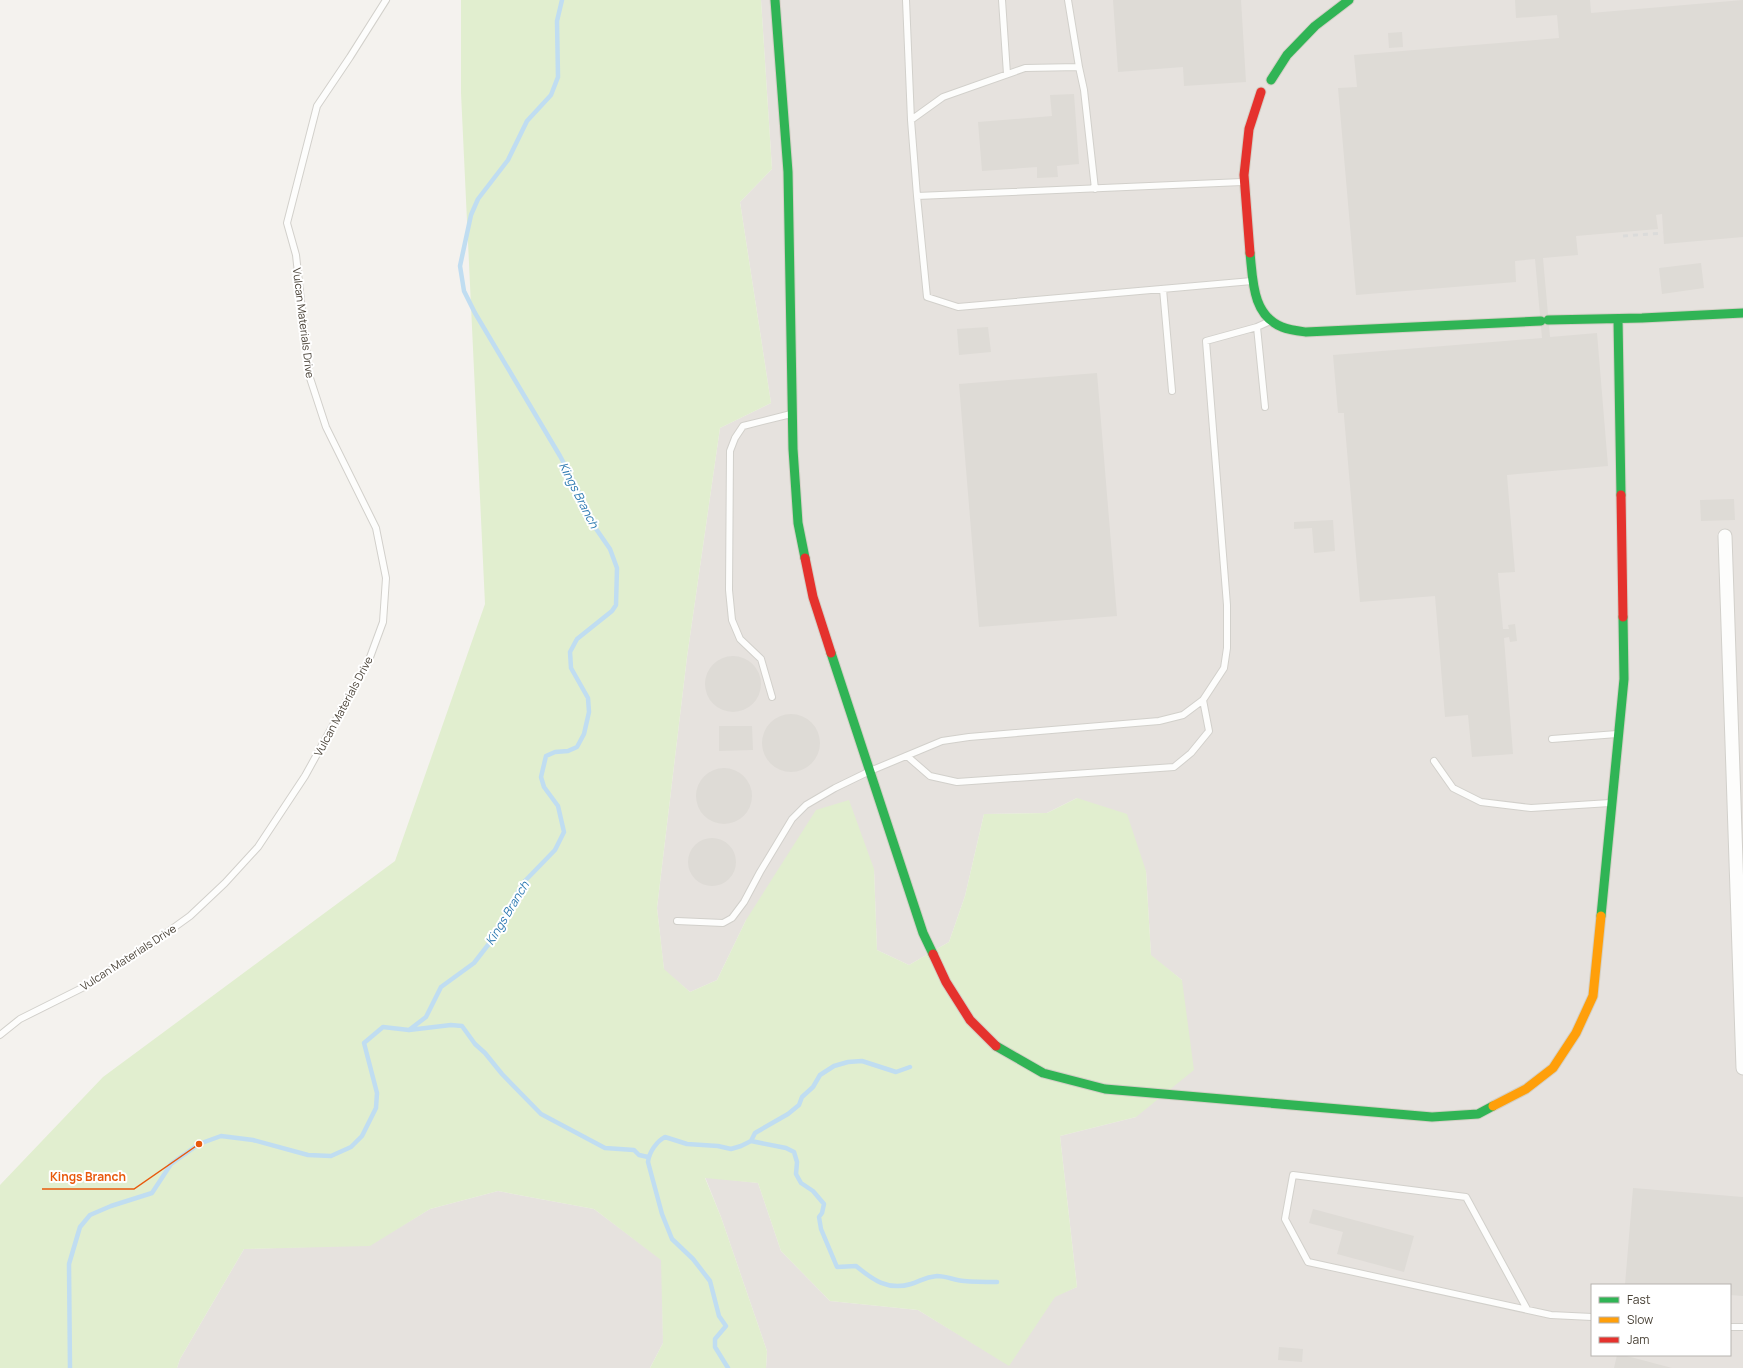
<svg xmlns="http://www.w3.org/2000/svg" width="1743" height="1368" font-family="Manrope,sans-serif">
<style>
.industrial{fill:#e6e2de;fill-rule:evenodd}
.green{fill:#e1eecf}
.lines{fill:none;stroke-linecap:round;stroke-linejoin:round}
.stream{stroke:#c0ddf1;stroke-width:4.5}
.building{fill:#dedbd6}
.lane-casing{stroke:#d2d0cb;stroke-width:8}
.street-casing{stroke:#d2d0cb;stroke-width:15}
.fast-casing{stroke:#d3cfc5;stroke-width:11}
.slow-casing{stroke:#d3cfc5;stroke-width:11}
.jam-casing{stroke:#d3cfc5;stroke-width:11}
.lane{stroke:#fdfdfc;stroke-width:6}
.street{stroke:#fdfdfc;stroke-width:13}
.fast{stroke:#30b455;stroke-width:9}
.slow{stroke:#ff9f0a;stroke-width:9}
.jam{stroke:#e5322d;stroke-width:9}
.rail{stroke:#dbdbda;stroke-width:3;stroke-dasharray:5 5;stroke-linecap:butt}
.labels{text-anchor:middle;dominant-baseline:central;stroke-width:4;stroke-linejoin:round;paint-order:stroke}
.street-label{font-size:11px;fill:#4b4439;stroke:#fff}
.water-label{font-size:12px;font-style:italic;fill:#2e7ab2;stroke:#fff}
.leader{fill:none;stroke:#e8590c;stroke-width:1.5}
.callout-dot{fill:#e8590c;stroke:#fff;stroke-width:1.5}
.callout-label{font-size:12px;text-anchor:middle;font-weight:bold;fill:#e8590c;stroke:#fff;stroke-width:4;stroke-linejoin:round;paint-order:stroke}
</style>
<rect width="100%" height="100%" fill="#f4f2ee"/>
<!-- industrial -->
<path class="industrial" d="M 761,0 L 1743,0 L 1743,1368 L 766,1368 L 767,1351 L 721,1217 L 705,1177 L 758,1183 L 781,1251 L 830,1301 L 918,1310 L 1009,1365 L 1055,1296 L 1077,1287 L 1060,1136 L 1136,1117 L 1182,980 L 1151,956 L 1146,871 L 1077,798 L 1047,813 L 984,814 L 965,896 L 949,942 L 909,965 L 877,950 L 874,869 L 746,920 L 717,980 L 690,992 L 664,970 L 657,908 L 687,657 L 720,428 L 771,403 L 740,202 L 772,169 ZM 1592,1285 L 1730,1285 L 1730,1355 L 1592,1355 Z
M 498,1191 L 594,1209 L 662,1260 L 663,1343 L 650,1368 L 177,1368 L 180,1359 L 244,1249 L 370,1245 L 430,1209 Z"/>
<!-- green -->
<path class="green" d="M 461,0 L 761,0 L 772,169 L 740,202 L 771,403 L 720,428 L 687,657 L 657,908 L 664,969 L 690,992 L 717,980 L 746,920 L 816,810 L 849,800 L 874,869 L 877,950 L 909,965 L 949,942 L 965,896 L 984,814 L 1047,813 L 1077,798 L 1127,814 L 1146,871 L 1151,955 L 1182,980 L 1194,1070 L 1136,1117 L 1060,1136 L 1077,1287 L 1055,1297 L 1009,1366 L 918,1310 L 830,1301 L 781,1251 L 758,1183 L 705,1178 L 721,1217 L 767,1351 L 766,1368 L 650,1368 L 663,1343 L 661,1260 L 594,1209 L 498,1191 L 430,1209 L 370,1246 L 244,1249 L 180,1359 L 177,1368 L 0,1368 L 0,1185 L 103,1077 L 395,861 L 485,604 L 461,93 Z"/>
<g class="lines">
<!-- stream -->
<path class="stream" d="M 409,1030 L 426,1017 L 441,987 L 474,963 L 495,936 L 522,884 L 555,850 L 564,832 L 558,806 L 544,787 L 541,777 L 546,756 L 555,752 L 568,751 L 577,747 L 584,734 L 589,712 L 588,698 L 571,668 L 570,652 L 577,639 L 612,611 L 616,605 L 617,568 L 610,549 L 592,523 L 576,486 L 560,456 L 475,313 L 464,291 L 460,266 L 471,215 L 478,199 L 508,160 L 527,121 L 551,95 L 558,77 L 557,21 L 562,0
M 751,1141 L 786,1148 L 794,1152 L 797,1162 L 796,1174 L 801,1183 L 813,1191 L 824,1204 L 822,1213 L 819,1217 L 821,1229 L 837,1267 L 856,1266 C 873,1280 888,1291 911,1284 C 921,1281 924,1277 937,1276 C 946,1276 954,1280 964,1281 C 975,1282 986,1282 997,1282
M 70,1368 L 69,1264 L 80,1227 L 90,1215 L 111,1206 L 152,1193 L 171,1164 L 199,1144 L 221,1136 L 253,1140 L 308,1155 L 331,1156 L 351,1147 L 362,1136 L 376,1108 L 377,1093 L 364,1043 L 383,1027 L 409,1030 L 451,1025 L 462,1026 L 475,1044 L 485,1053 L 502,1074 L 541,1114 L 605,1148 L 634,1150 L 639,1155 L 648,1157
M 728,1368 L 715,1347 L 715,1339 L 726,1326 L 719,1316 L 710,1281 L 693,1259 L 672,1239 L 662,1214 L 648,1162 C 649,1152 657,1141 665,1137 L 687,1144 L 718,1146 L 731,1149 L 741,1146 L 751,1141 L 755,1133 L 788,1114 L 799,1105 L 802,1097 L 813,1087 L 820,1075 L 834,1066 L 848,1062 L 862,1061 L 896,1072 L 910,1067"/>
</g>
<!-- building -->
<path class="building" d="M 1113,0 L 1241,0 L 1246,82 L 1184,86 L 1183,67 L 1118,72 Z
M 1515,0 L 1590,0 L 1591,13 L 1743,0 L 1743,237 L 1664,244 L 1662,214 L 1656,215 L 1658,229 L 1576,236 L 1578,255 L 1543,258 L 1550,337 L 1597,333 L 1608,466 L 1507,475 L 1515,572 L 1498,573 L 1503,629 L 1509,629 L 1508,625 L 1515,624 L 1517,641 L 1510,642 L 1509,637 L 1504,638 L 1513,754 L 1472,757 L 1468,715 L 1445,717 L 1435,596 L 1360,602 L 1344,416 L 1344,413 L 1338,413 L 1333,355 L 1542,338 L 1535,259 L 1515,261 L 1516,282 L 1356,295 L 1338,88 L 1357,87 L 1354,55 L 1559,38 L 1557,15 L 1516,18 Z
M 1402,32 L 1403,47 L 1389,48 L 1388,33 Z
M 1074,94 L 1079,164 L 1057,166 L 1058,177 L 1037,178 L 1037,167 L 982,171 L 978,122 L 1052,116 L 1050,95 Z
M 1701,263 L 1704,288 L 1662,294 L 1659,268 Z
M 988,327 L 991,352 L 959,355 L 957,329 Z
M 1097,373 L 1117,616 L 979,627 L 959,384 Z
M 1734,499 L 1735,520 L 1701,521 L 1700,500 Z
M 1333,520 L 1335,551 L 1314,553 L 1312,528 L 1294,529 L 1294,522 Z
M705 684a28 28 0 1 1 56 0a28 28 0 1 1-56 0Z
M762 743a29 29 0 1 1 58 0a29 29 0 1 1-58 0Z
M 719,726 L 752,726 L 753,750 L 719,751 Z
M696 796a28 28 0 1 1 56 0a28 28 0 1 1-56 0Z
M688 862a24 24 0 1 1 48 0a24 24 0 1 1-48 0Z
M 1633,1188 L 1743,1197 L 1743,1296 L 1730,1295 L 1730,1285 L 1625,1285 Z
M 1313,1209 L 1414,1236 L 1404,1272 L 1337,1254 L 1343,1232 L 1309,1223 Z
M 1279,1347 L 1303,1349 L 1302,1362 L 1278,1360 Z
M 1617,1355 L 1623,1355 L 1672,1368 L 1614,1368 Z"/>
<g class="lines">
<defs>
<path id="lane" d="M 906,0 L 911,120
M 1002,0 L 1007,74
M 1068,0 L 1079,67
M 1242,182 L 917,196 L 927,297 L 958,307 L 1252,281
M 917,196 L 911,120 L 943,97 L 1025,68 L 1079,67 L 1084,90 L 1095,189
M 1163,289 L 1172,391
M 1257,327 L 1265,407
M 772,697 L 761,659 L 740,639 L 732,620 L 729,590 L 730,451 L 735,438 L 743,426 L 791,414
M 1552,739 L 1617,734
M 907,756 L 930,776 L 957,782 L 1174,767 L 1191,753 L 1209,731 L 1203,700
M 1434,761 L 1453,788 L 1481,802 L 1531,808 L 1610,803
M 677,921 L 723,923 L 732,918 L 744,902 L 760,872 L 792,819 L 806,805 L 835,788 L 870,771 L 942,741 L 969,737 L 1159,721 L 1183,715 L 1203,700 L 1224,668 L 1227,648 L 1227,605 L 1206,341 L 1257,327 L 1268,322
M 0,1035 L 20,1019 L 84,987 L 147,947 L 190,916 L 225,883 L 258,847 L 305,776 L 369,660 L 383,622 L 386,578 L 376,528 L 326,427 L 309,375 L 296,255 L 287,223 L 317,106 L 350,57 L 386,0
M 1527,1309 L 1466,1197 L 1293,1175 L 1285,1219 L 1308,1262 L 1551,1315 L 1592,1317
M 1730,1327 L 1743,1327"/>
<path id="street" d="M 1725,536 L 1743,1068"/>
<path id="fast" d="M 775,0 L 788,172 L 793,449 L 798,523 L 805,558
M 1271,80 L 1287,55 L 1315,26 L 1349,0
M 1250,253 C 1253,280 1252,315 1282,327 C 1289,330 1298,331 1306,332 L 1541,321
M 1618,319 L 1621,495
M 1548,320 L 1642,318 L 1743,313
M 831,653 L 923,933 L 933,954
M 1601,916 L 1624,679 L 1623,617
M 996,1046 L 1043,1073 L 1105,1089 L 1432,1117 L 1478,1114 L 1493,1106"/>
<path id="slow" d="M 1493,1106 L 1526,1089 L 1553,1068 L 1576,1033 L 1593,996 L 1601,916"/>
<path id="jam" d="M 1250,253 L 1244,175 L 1249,129 L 1261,92
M 1621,495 L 1623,617
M 805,558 L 813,597 L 831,653
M 933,954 L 946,982 L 970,1020 L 996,1046"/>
</defs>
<!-- lane casing -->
<use href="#lane" class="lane-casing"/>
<!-- street casing -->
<use href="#street" class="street-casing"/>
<!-- fast casing -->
<use href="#fast" class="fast-casing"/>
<!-- slow casing -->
<use href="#slow" class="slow-casing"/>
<!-- jam casing -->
<use href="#jam" class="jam-casing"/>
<!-- lane -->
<use href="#lane" class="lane"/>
<!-- street -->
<use href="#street" class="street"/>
<!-- fast -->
<use href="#fast" class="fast"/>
<!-- slow -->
<use href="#slow" class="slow"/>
<!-- jam -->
<use href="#jam" class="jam"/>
<!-- rail -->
<path class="rail" d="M 1623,236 L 1663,233"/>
</g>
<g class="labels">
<!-- street labels -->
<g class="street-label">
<text transform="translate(304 323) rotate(83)">Vulcan Materials Drive</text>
<text transform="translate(343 706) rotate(-62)">Vulcan Materials Drive</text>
<text transform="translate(128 957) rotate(-33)">Vulcan Materials Drive</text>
</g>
<!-- water labels -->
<g class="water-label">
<text transform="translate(579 495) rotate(63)">Kings Branch</text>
<text transform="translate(507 913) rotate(-59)">Kings Branch</text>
</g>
</g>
<!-- callouts -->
<path class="leader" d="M199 1144L134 1189H42"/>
<circle class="callout-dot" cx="199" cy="1144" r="4"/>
<g class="callout-label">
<text x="88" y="1181">Kings Branch</text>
</g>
<!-- legend -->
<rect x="1591" y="1284" width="140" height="72" fill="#ffffff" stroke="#b7b4b0"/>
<rect x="1599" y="1297" width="20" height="6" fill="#30b455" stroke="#b7b4b0"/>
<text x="1627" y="1304" font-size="12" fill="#4b4439">Fast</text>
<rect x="1599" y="1317" width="20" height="6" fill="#ff9f0a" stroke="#b7b4b0"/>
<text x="1627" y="1324" font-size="12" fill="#4b4439">Slow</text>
<rect x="1599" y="1337" width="20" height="6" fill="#e5322d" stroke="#b7b4b0"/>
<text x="1627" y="1344" font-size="12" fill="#4b4439">Jam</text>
</svg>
